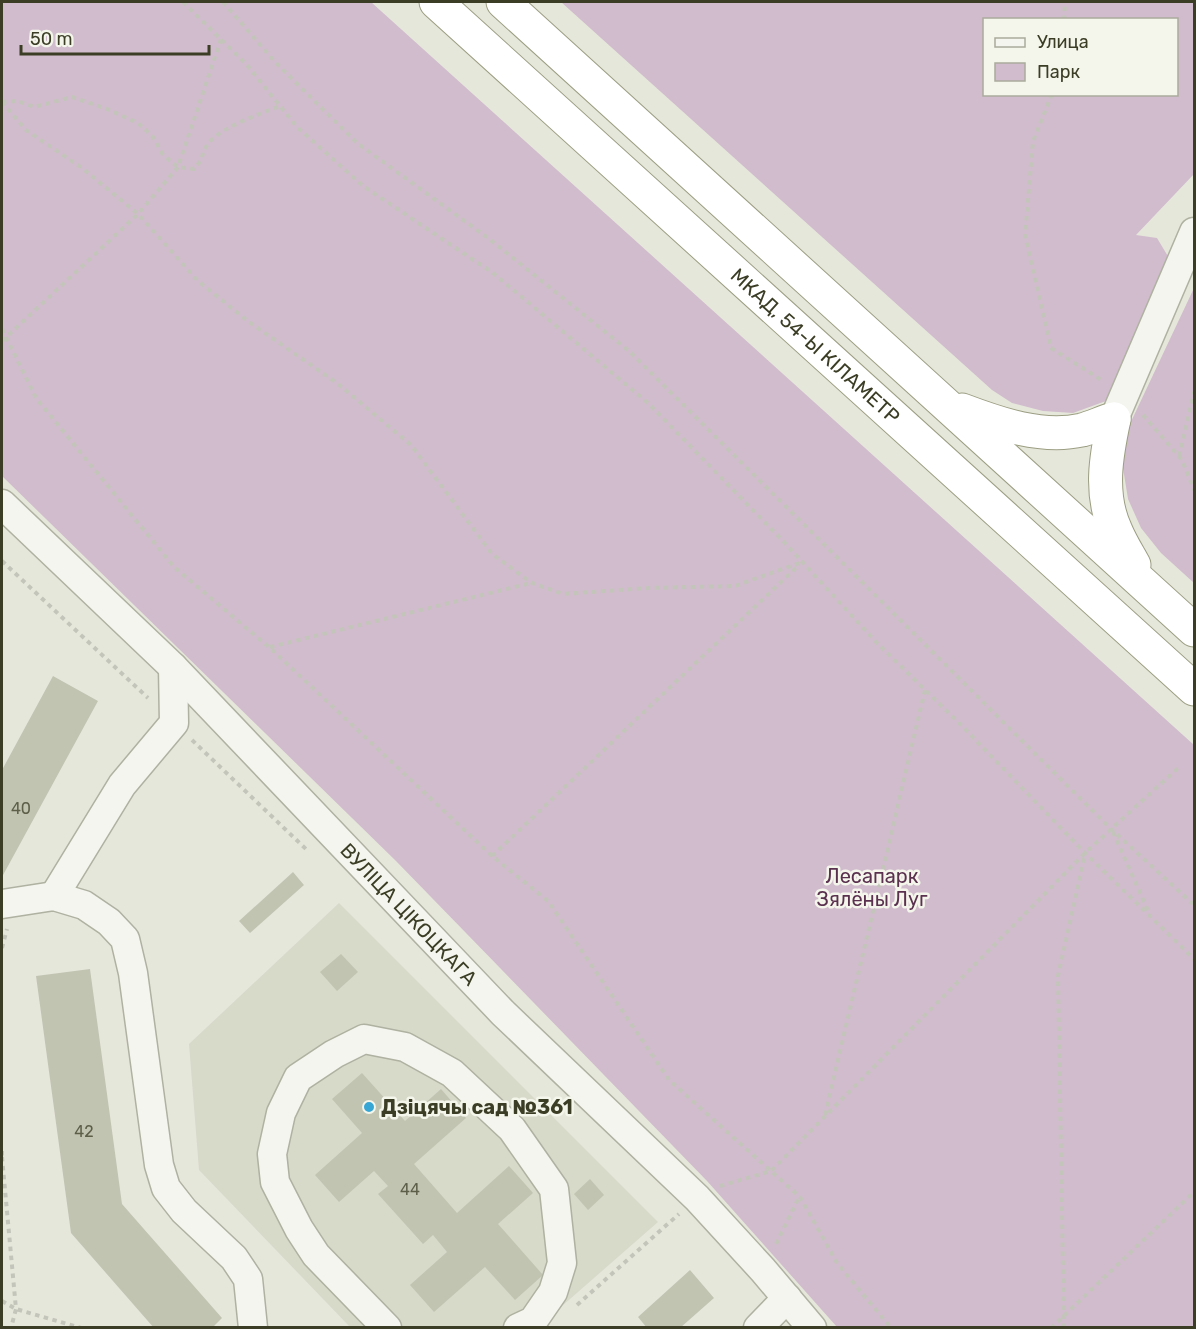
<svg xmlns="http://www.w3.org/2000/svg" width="1196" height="1329" font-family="Rubik,sans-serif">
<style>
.built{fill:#d7d9c9}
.green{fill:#d1bccd;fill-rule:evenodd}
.building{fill:#c2c4b2}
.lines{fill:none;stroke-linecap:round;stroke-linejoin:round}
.minor-casing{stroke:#afb1a1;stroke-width:31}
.highway-casing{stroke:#9c9e82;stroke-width:35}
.path{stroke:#c4c5ba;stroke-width:4;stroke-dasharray:4.5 4.5;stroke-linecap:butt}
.minor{stroke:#f4f5ee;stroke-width:28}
.highway{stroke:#fff;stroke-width:33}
.poi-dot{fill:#38a6d4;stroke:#f4f5eb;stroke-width:2}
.labels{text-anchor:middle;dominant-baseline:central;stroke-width:5;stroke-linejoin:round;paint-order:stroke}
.number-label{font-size:16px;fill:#5d5f48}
.street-label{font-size:20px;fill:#3b3d25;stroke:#f4f5eb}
.park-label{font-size:20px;fill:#5a314f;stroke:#f4f5eb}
.poi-label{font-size:20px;font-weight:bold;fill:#3b3d25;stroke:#f4f5eb;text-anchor:start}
</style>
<rect width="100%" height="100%" fill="#e6e7db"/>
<!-- built -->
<path class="built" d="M 339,903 L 658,1222 L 538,1327 L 350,1327 L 199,1170 L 189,1044 Z"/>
<!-- green -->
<path class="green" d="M 2,2 L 371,2 L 1194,745 L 1194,1327 L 837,1327 L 707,1181 L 396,861 L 2,476 Z
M 561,2 L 1194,2 L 1194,174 L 1136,235 L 1157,238 L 1169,258 L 1106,401 L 1073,413 L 1043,411 L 1012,403 L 992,390 ZM 984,20 L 1176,20 L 1176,94 L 984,94 Z
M 1194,288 L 1194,583 L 1161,553 L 1141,528 L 1128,499 L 1122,462 L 1128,428 Z"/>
<!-- building -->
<path class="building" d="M 53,676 L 98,701 L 2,877 L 2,770 Z
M 293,872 L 304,885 L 250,933 L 239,921 Z
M 341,954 L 358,972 L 337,991 L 320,972 Z
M 90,969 L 122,1204 L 222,1318 L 212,1328 L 154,1328 L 71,1233 L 36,976 Z
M 362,1073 L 405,1121 L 441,1089 L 466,1118 L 414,1164 L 457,1213 L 509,1166 L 533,1193 L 498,1224 L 543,1275 L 515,1300 L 485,1267 L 434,1312 L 410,1285 L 447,1252 L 433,1235 L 423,1244 L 378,1194 L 388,1186 L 374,1171 L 339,1202 L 315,1175 L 362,1133 L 332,1099 Z
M 590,1179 L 604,1195 L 588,1210 L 574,1194 Z
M 690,1270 L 714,1298 L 680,1328 L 647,1328 L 638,1317 Z"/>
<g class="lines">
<defs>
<g id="minor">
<path d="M 1114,419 L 1194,232"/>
<path id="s1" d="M 2,504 L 173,667 L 503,1013 L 697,1198 L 763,1270 L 812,1328"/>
<path d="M 54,896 L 122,785 L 174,723 L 173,667"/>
<path d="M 2,904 L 54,896 L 84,905 L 109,922 L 125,939 L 133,973 L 159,1165 L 166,1188 L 184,1211 L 234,1258 L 248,1279 L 253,1328"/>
<path d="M 387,1328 L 316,1255 L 299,1229 L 275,1182 L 272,1154 L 281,1113 L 298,1078 L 334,1054 L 364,1039 L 405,1047 L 452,1073 L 512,1129 L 554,1189 L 562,1263 L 553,1292 L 533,1321 L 518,1328"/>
<path d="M 758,1328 L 787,1298"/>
</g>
<g id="highway">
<path id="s2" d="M 436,2 L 1194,689"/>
<path d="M 503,2 L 1194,630"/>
<path d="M 962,410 C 999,424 1042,439 1082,430 C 1093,427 1103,422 1114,419"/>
<path d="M 1114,419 C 1106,456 1099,495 1116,531 C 1121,543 1128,554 1134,565"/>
</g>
</defs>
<!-- minor casing -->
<use href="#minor" class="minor-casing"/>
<!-- highway casing -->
<use href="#highway" class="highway-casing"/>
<!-- path -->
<path class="path" d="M 183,2 L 247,65 L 297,127 L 363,186 L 493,273 L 648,403 L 783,541 L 876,642 L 961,725 L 1085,853 L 1194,959
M 223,2 L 275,62 L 357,143 L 488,238 L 629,351 L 1111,829 L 1194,905
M 1064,20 L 1065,2
M 1052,94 L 1033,141 L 1025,236 L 1051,348 L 1103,381
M 2,102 L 26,130 L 82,168 L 138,214 L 198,281 L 249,322 L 337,383 L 411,445 L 492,554 L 532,583 L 563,594 L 648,588 L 735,586 L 802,562
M 2,102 L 17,101 L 34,107 L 72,97 L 107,109 L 138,123 L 153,137 L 163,155 L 178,167 L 194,169 C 204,159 201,153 208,144 C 219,128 262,113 280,106
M 2,329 L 36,398 L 174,567 L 270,648 L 492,856 L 548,901 L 669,1080 L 800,1197 L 837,1263 L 891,1328
M 2,341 L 138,214 L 178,167 L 221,39
M 1143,415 L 1182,460 L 1194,490
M 1179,456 L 1194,392
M 2,561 L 148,698
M 270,647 L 531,583
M 192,740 L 308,851
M 1113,832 L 1149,913
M 492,856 L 799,565
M 2,948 L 7,929
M 825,1115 L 925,690
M 2,1151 L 2,1157
M 2,1157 L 16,1309 L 11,1328
M 720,1186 L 771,1171 L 1085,853 L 1178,768
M 776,1244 L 799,1197
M 2,1301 L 16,1309 L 81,1328
M 577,1305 L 679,1214
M 1051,1328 L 1194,1192
M 1064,1328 L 1058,976 L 1085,854"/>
<!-- minor -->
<use href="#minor" class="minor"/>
<!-- highway -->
<use href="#highway" class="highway"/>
</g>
<!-- markers -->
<circle class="poi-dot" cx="369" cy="1107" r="6"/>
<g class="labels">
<!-- number labels -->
<g class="number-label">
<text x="21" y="808">40</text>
<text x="84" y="1131">42</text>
<text x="410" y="1189">44</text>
</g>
<!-- street labels -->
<g class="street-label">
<text stroke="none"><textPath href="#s2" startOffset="512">МКАД, 54-Ы КІЛАМЕТР</textPath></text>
<text stroke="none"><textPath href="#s1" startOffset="578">ВУЛІЦА ЦІКОЦКАГА</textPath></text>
</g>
<!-- park labels -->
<g class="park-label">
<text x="872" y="876">Лесапарк<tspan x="872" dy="23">Зялёны Луг</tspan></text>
</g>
<!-- poi labels -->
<g class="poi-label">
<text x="381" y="1107">Дзіцячы сад №361</text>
</g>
</g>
<!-- border -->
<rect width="1196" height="1329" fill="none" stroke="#3b3d25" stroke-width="6"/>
<!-- legend -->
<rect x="983" y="18" width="195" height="78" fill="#f4f5eb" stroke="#aaab9c" stroke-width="1.5"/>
<rect x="995" y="38" width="30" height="9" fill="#f4f5ee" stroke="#aaab9c" stroke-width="1.5"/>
<text x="1037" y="48" font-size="18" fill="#3b3d25">Улица</text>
<rect x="995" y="63" width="30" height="18" fill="#d1bccd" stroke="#aaab9c" stroke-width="1.5"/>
<text x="1037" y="78" font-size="18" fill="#3b3d25">Парк</text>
<!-- scale -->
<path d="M21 45v9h188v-9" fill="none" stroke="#3b3d25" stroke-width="3"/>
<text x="30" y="45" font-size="18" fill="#3b3d25" stroke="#f4f5eb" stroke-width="4.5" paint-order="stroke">50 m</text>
</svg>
